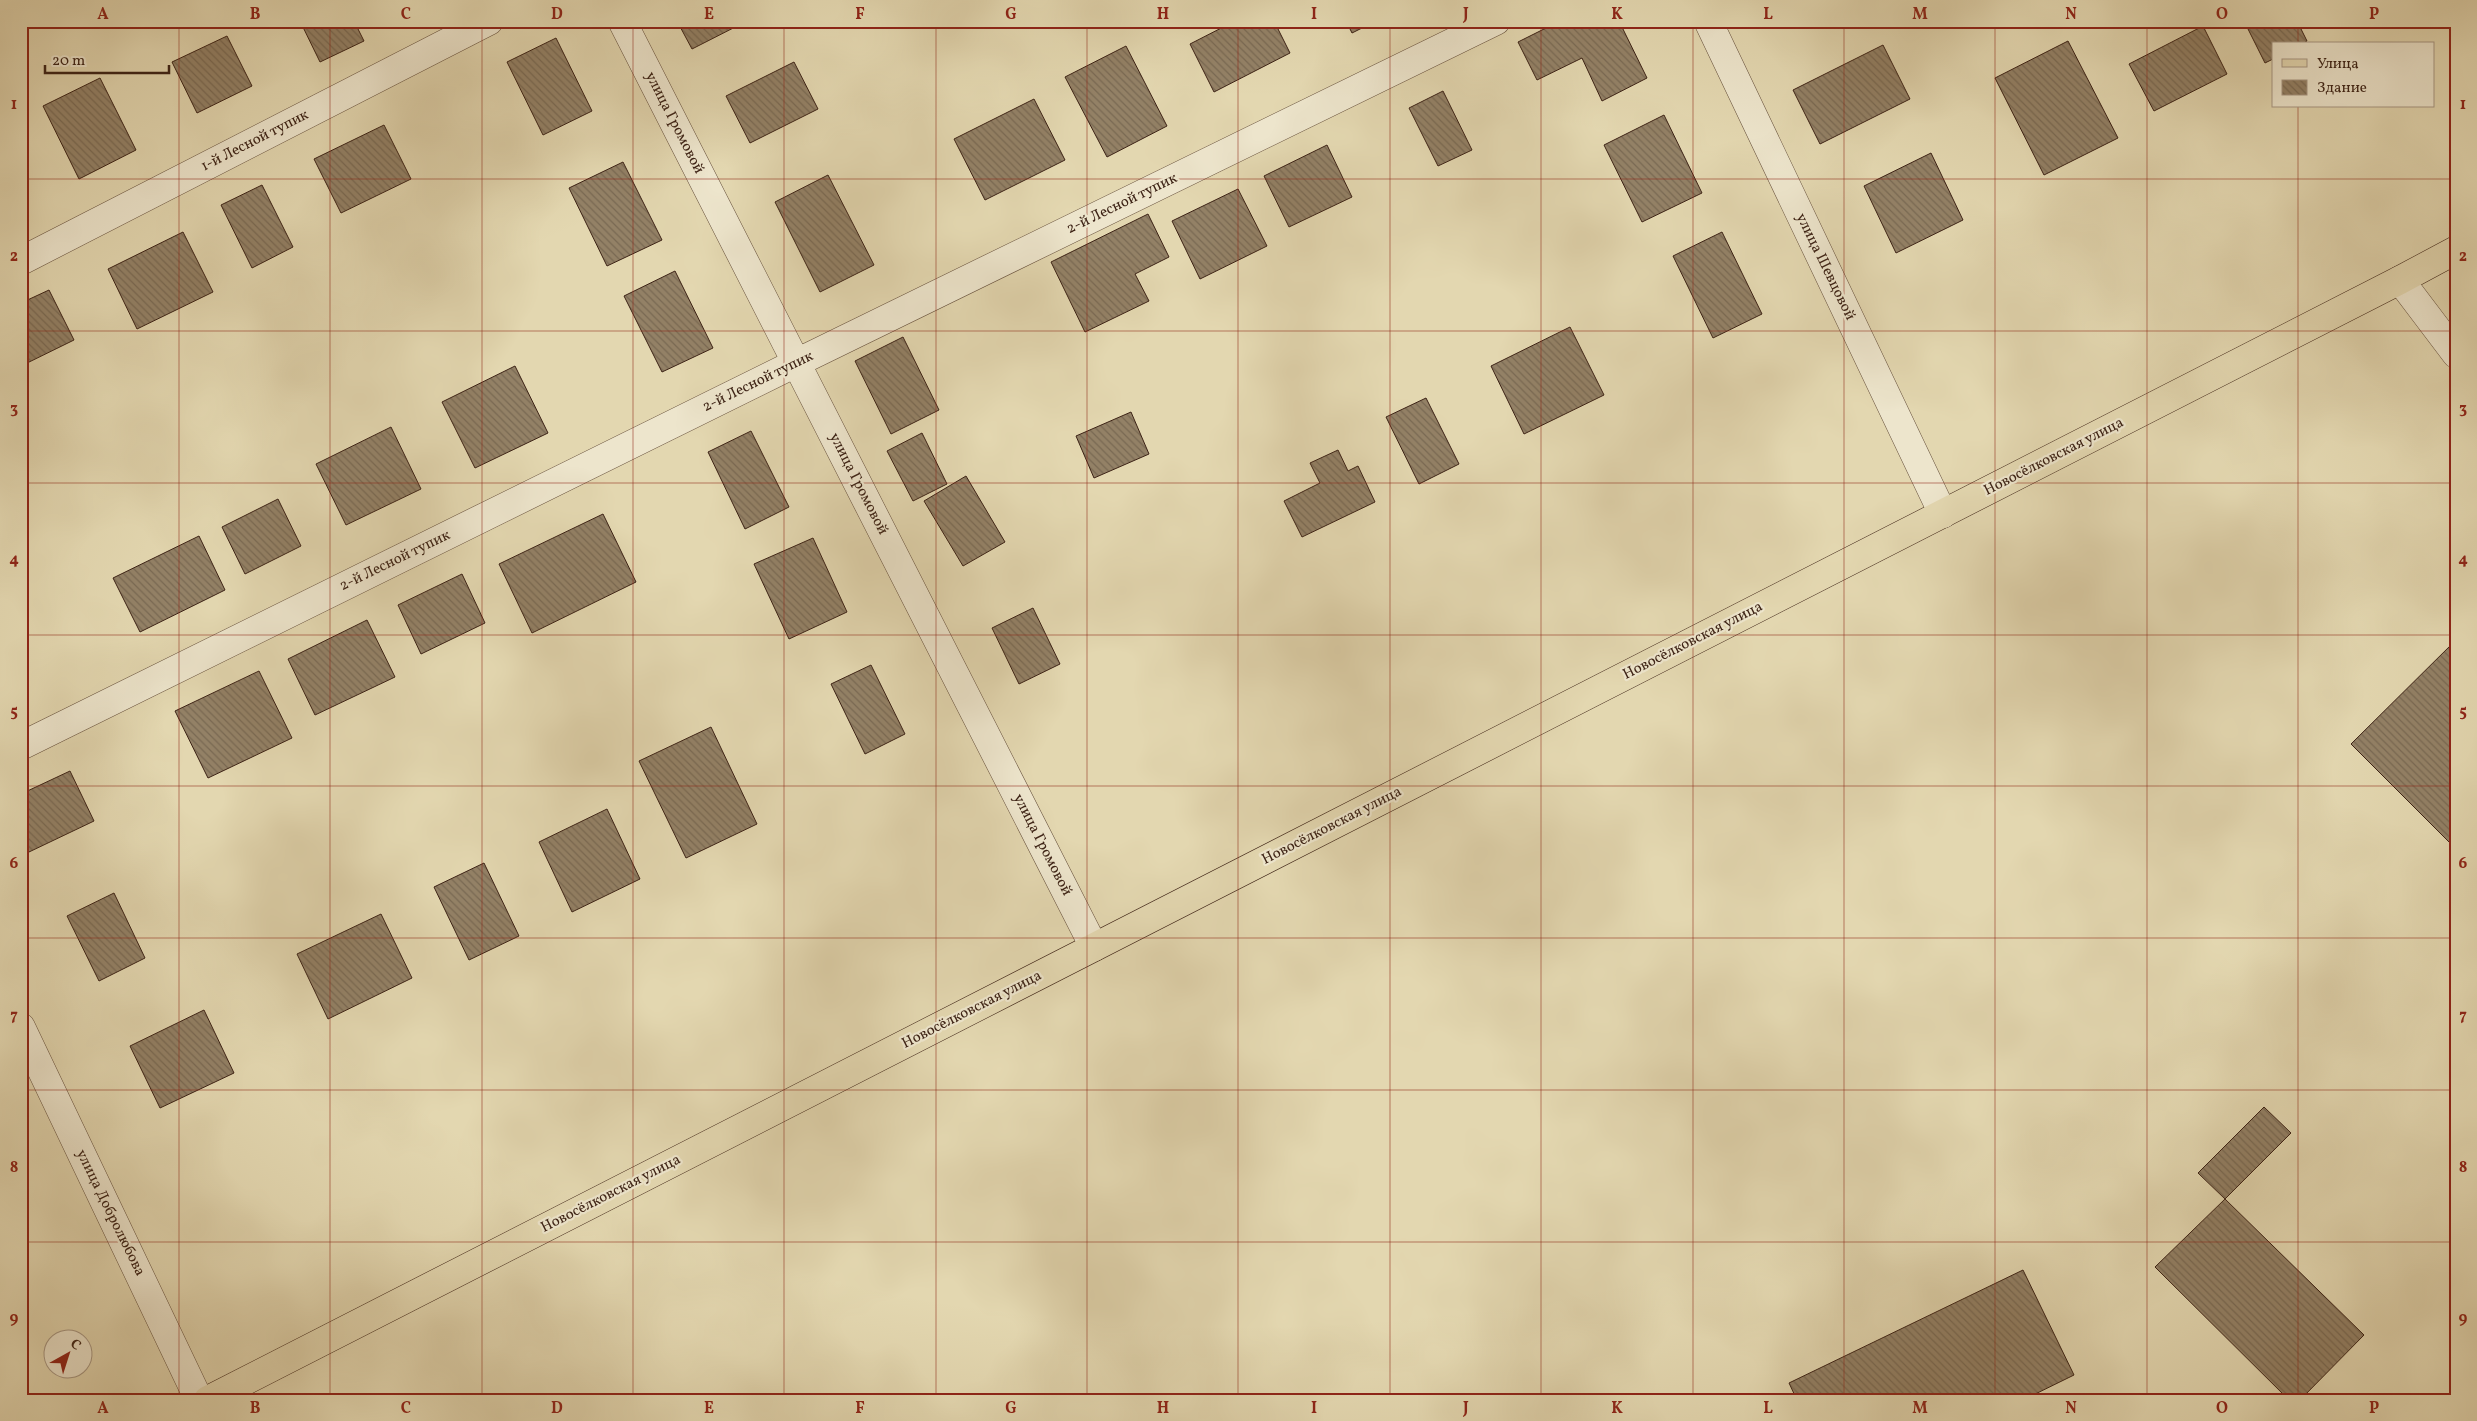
<svg xmlns="http://www.w3.org/2000/svg" width="2477" height="1421" font-family="Vollkorn,serif">
<style>
.building{fill:url(#building-back-hatch);stroke:#3d2316}
.lines{fill:none;stroke-linecap:round;stroke-linejoin:round}
.minor-casing{stroke:#66503c;stroke-width:29}
.major-casing{stroke:#3d2316;stroke-width:29}
.minor{stroke:#ede5cc;stroke-width:28}
.major{stroke:#e3d7b0;stroke-width:28}
.grid{fill:none;stroke:#8f2418;stroke-width:1;stroke-opacity:0.55}
.labels{text-anchor:middle;dominant-baseline:central;stroke-width:4.5;stroke-linejoin:round;paint-order:stroke}
.street-label{font-size:15px;fill:#3d2316;stroke:#ede5cc}
.neatline{fill:none;stroke:#8f2418;stroke-width:2}
.grid-label{font-size:16px;text-anchor:middle;font-weight:bold;fill:#8f2418}
</style>
<defs>
<pattern id="building-back-hatch" width="6" height="6" patternUnits="userSpaceOnUse" patternTransform="scale(1.25)"><rect width="6" height="6" fill="#938166"/><path d="M-1 5l2 2M0 0l6 6M5-1l2 2" fill="none" stroke="#796953"/></pattern>
</defs>
<rect width="100%" height="100%" fill="#e3d7b0"/>
<filter id="stains"><feTurbulence type="fractalNoise" baseFrequency=".004" numOctaves="4"/><feColorMatrix values="0 0 0 0 .2 0 0 0 0 .09 0 0 0 0 .02 0 0 0 .5 -.17"/></filter>
<radialGradient id="worn" r=".72"><stop offset=".6" stop-color="#630" stop-opacity="0"/><stop offset="1" stop-color="#630" stop-opacity=".3"/></radialGradient>
<!-- building -->
<path class="building" d="M 300,21 L 354,21 L 364,41 L 320,62 Z
M 677,21 L 747,21 L 692,49 Z
M 1235,21 L 1274,21 L 1290,53 L 1214,92 L 1190,44 Z
M 1346,21 L 1376,21 L 1352,33 Z
M 1560,21 L 1619,21 L 1647,78 L 1602,101 L 1582,58 L 1537,80 L 1518,42 Z
M 2244,21 L 2297,21 L 2307,41 L 2302,44 L 2273,44 L 2273,59 L 2265,63 Z
M 2203,26 L 2227,74 L 2154,111 L 2129,64 Z
M 227,36 L 252,86 L 197,113 L 172,62 Z
M 556,38 L 592,111 L 543,135 L 507,62 Z
M 2068,41 L 2118,138 L 2044,175 L 1995,78 Z
M 1883,45 L 1910,99 L 1820,144 L 1793,90 Z
M 1126,46 L 1167,126 L 1107,157 L 1065,77 Z
M 794,62 L 818,109 L 750,143 L 726,96 Z
M 100,78 L 136,150 L 79,179 L 43,106 Z
M 1443,91 L 1472,150 L 1438,166 L 1409,108 Z
M 1034,99 L 1065,160 L 985,200 L 954,139 Z
M 1664,115 L 1702,193 L 1642,222 L 1604,145 Z
M 384,125 L 411,179 L 341,213 L 314,159 Z
M 1327,145 L 1352,197 L 1289,227 L 1264,176 Z
M 1931,153 L 1963,220 L 1896,253 L 1864,186 Z
M 623,162 L 662,240 L 607,266 L 569,188 Z
M 828,175 L 874,265 L 820,292 L 775,202 Z
M 262,185 L 293,247 L 252,268 L 221,205 Z
M 1238,189 L 1267,246 L 1200,279 L 1172,221 Z
M 1148,214 L 1169,257 L 1135,274 L 1149,301 L 1085,332 L 1051,262 Z
M 183,232 L 213,292 L 137,329 L 108,269 Z
M 1722,232 L 1762,314 L 1713,338 L 1673,256 Z
M 675,271 L 713,348 L 662,372 L 624,296 Z
M 49,290 L 74,340 L 21,366 L 21,303 Z
M 1570,327 L 1604,395 L 1524,434 L 1491,366 Z
M 903,337 L 939,410 L 891,434 L 855,361 Z
M 515,366 L 548,433 L 475,468 L 442,402 Z
M 1426,398 L 1459,464 L 1419,484 L 1386,417 Z
M 1131,412 L 1149,454 L 1094,478 L 1076,436 Z
M 391,427 L 421,489 L 346,525 L 316,464 Z
M 751,431 L 789,507 L 745,529 L 708,452 Z
M 922,433 L 947,484 L 913,501 L 887,451 Z
M 1338,450 L 1348,471 L 1358,466 L 1375,502 L 1302,537 L 1284,501 L 1320,483 L 1310,463 Z
M 966,476 L 1005,542 L 963,566 L 924,501 Z
M 278,499 L 301,546 L 245,574 L 222,527 Z
M 603,514 L 636,582 L 532,633 L 499,564 Z
M 199,536 L 225,590 L 140,632 L 113,578 Z
M 813,538 L 847,612 L 789,639 L 754,564 Z
M 462,574 L 485,623 L 421,654 L 398,605 Z
M 1033,608 L 1060,664 L 1019,684 L 992,628 Z
M 367,620 L 395,677 L 315,715 L 288,659 Z
M 2456,640 L 2456,849 L 2351,744 Z
M 871,665 L 905,734 L 865,754 L 831,684 Z
M 259,671 L 292,738 L 208,778 L 175,711 Z
M 711,727 L 757,824 L 686,858 L 639,761 Z
M 70,771 L 94,821 L 29,852 L 21,836 L 21,794 Z
M 607,809 L 640,879 L 572,912 L 539,842 Z
M 484,863 L 519,936 L 469,960 L 434,887 Z
M 114,893 L 145,958 L 99,981 L 67,916 Z
M 381,914 L 412,978 L 328,1019 L 297,954 Z
M 204,1010 L 234,1073 L 160,1108 L 130,1046 Z
M 2264,1107 L 2291,1133 L 2225,1199 L 2198,1173 Z
M 2225,1199 L 2364,1335 L 2300,1400 L 2289,1400 L 2155,1267 Z
M 2023,1270 L 2074,1375 L 2023,1400 L 1797,1400 L 1789,1383 Z"/>
<g class="lines">
<defs>
<path id="minor" d="M 622,21 L 1094,947
M 1708,21 L 1943,514
M 21,261 L 489,21
M 2400,280 L 2456,354
M 21,746 L 796,363 L 1496,21
M 21,1027 L 199,1400"/>
<path id="major" d="M 208,1400 L 2400,280 L 2456,250"/>
</defs>
<!-- minor casing -->
<use href="#minor" class="minor-casing"/>
<!-- major casing -->
<use href="#major" class="major-casing"/>
<!-- minor -->
<use href="#minor" class="minor"/>
<!-- major -->
<use href="#major" class="major"/>
</g>
<!-- grid -->
<path class="grid" d="M 179,21 L 179,1400M 330,21 L 330,1400M 482,21 L 482,1400M 633,21 L 633,1400M 784,21 L 784,1400M 936,21 L 936,1400M 1087,21 L 1087,1400M 1238,21 L 1238,1400M 1390,21 L 1390,1400M 1541,21 L 1541,1400M 1693,21 L 1693,1400M 1844,21 L 1844,1400M 1995,21 L 1995,1400M 2147,21 L 2147,1400M 2298,21 L 2298,44M 2298,106 L 2298,1400M 21,179 L 2456,179M 21,331 L 2456,331M 21,483 L 2456,483M 21,635 L 2456,635M 21,786 L 2456,786M 21,938 L 2456,938M 21,1090 L 2456,1090M 21,1242 L 2456,1242"/>
<g class="labels">
<!-- street labels -->
<g class="street-label">
<text transform="translate(674 123) rotate(63)">улица Громовой</text>
<text transform="translate(255 141) rotate(-27)">1-й Лесной тупик</text>
<text transform="translate(1122 204) rotate(-26)">2-й Лесной тупик</text>
<text transform="translate(1825 267) rotate(64)">улица Шевцовой</text>
<text transform="translate(758 382) rotate(-26)">2-й Лесной тупик</text>
<text transform="translate(2054 457) rotate(-27)">Новосёлковская улица</text>
<text transform="translate(858 484) rotate(63)">улица Громовой</text>
<text transform="translate(395 561) rotate(-26)">2-й Лесной тупик</text>
<text transform="translate(1693 641) rotate(-27)">Новосёлковская улица</text>
<text transform="translate(1332 826) rotate(-27)">Новосёлковская улица</text>
<text transform="translate(1042 845) rotate(63)">улица Громовой</text>
<text transform="translate(972 1010) rotate(-27)">Новосёлковская улица</text>
<text transform="translate(611 1194) rotate(-27)">Новосёлковская улица</text>
<text transform="translate(110 1213) rotate(64)">улица Добролюбова</text>
</g>
</g>
<!-- margin -->
<rect width="2477" height="1421" fill="none" stroke="#e3d7b0" stroke-width="55"/>
<!-- legend -->
<rect x="2272" y="42" width="162" height="65" fill="#ede5cc" stroke="#a79783"/>
<rect x="2282" y="59" width="25" height="8" fill="#e3d7b0" stroke="#a79783"/>
<text x="2317" y="68" font-size="15" fill="#3d2316">Улица</text>
<rect x="2282" y="80" width="25" height="15" fill="url(#building-back-hatch)" stroke="#a79783"/>
<text x="2317" y="92" font-size="15" fill="#3d2316">Здание</text>
<!-- north arrow -->
<g transform="translate(68 1354) rotate(39)"><circle r="24" fill="#ede5cc" stroke="#a79783"/>
<path d="M0-4L9 19L0 12L-9 19Z" fill="#8f2418"/>
<text y="-8" font-size="14" font-weight="bold" text-anchor="middle" fill="#3d2316">С</text>
</g>
<!-- scale -->
<path d="M45 65v8h124v-8" fill="none" stroke="#3d2316" stroke-width="2.5"/>
<text x="52" y="65" font-size="15" fill="#3d2316" stroke="#ede5cc" stroke-width="4" paint-order="stroke">20 m</text>
<rect x="28" y="28" width="2422" height="1366" class="neatline"/>
<g class="grid-label">
<text x="103" y="19">A</text>
<text x="255" y="19">B</text>
<text x="406" y="19">C</text>
<text x="557" y="19">D</text>
<text x="709" y="19">E</text>
<text x="860" y="19">F</text>
<text x="1011" y="19">G</text>
<text x="1163" y="19">H</text>
<text x="1314" y="19">I</text>
<text x="1466" y="19">J</text>
<text x="1617" y="19">K</text>
<text x="1768" y="19">L</text>
<text x="1920" y="19">M</text>
<text x="2071" y="19">N</text>
<text x="2222" y="19">O</text>
<text x="2374" y="19">P</text>
<text x="14" y="109">1</text>
<text x="2463" y="109">1</text>
<text x="14" y="261">2</text>
<text x="2463" y="261">2</text>
<text x="14" y="413">3</text>
<text x="2463" y="413">3</text>
<text x="14" y="564">4</text>
<text x="2463" y="564">4</text>
<text x="14" y="716">5</text>
<text x="2463" y="716">5</text>
<text x="14" y="868">6</text>
<text x="2463" y="868">6</text>
<text x="14" y="1020">7</text>
<text x="2463" y="1020">7</text>
<text x="14" y="1172">8</text>
<text x="2463" y="1172">8</text>
<text x="14" y="1323">9</text>
<text x="2463" y="1323">9</text>
<text x="103" y="1413">A</text>
<text x="255" y="1413">B</text>
<text x="406" y="1413">C</text>
<text x="557" y="1413">D</text>
<text x="709" y="1413">E</text>
<text x="860" y="1413">F</text>
<text x="1011" y="1413">G</text>
<text x="1163" y="1413">H</text>
<text x="1314" y="1413">I</text>
<text x="1466" y="1413">J</text>
<text x="1617" y="1413">K</text>
<text x="1768" y="1413">L</text>
<text x="1920" y="1413">M</text>
<text x="2071" y="1413">N</text>
<text x="2222" y="1413">O</text>
<text x="2374" y="1413">P</text>
</g>
<rect width="100%" height="100%" filter="url(#stains)"/>
<rect width="100%" height="100%" fill="url(#worn)"/>
</svg>
